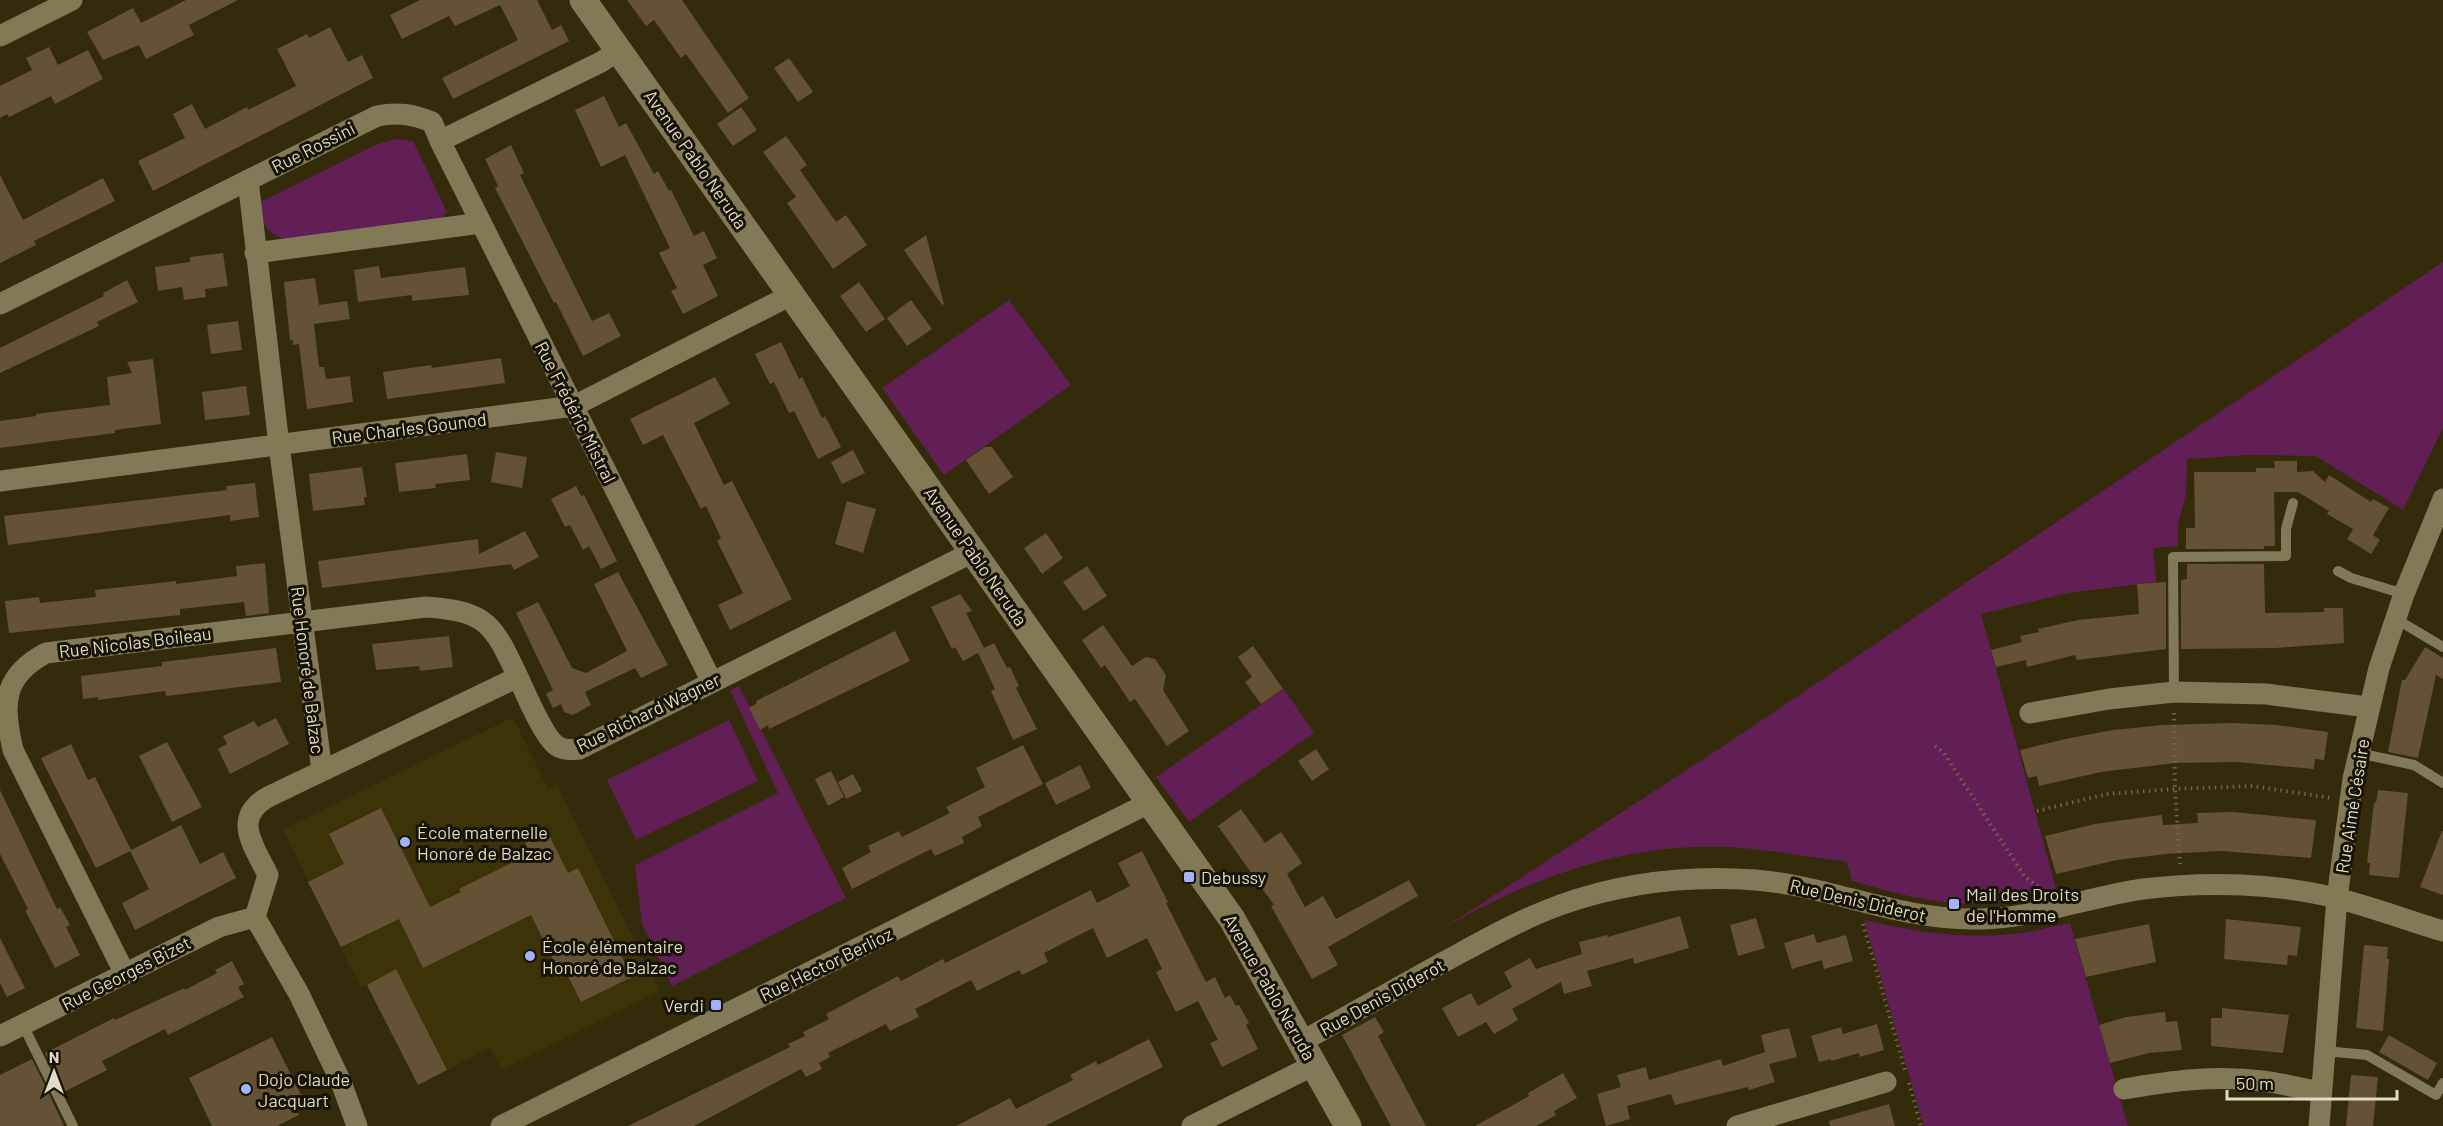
<svg xmlns="http://www.w3.org/2000/svg" width="2443" height="1126" font-family="Barlow,sans-serif">
<style>
.built{fill:#3d3308}
.green{fill:#621f56}
.building{fill:#655134}
.lines{fill:none;stroke-linecap:round;stroke-linejoin:round}
.path{stroke:#6e674b;stroke-width:4;stroke-dasharray:1.5 4.5;stroke-linecap:butt}
.service{stroke:#827957;stroke-width:10}
.minor{stroke:#827957;stroke-width:21}
.tertiary{stroke:#827957;stroke-width:27}
.poi-dot{fill:#a4b2fc;stroke:#171406;stroke-width:2}
.labels{text-anchor:middle;dominant-baseline:central;stroke-width:6;stroke-linejoin:round;paint-order:stroke}
.street-label{font-size:18px;fill:#dfdbc8;stroke:#171406}
.poi-label{font-size:18px;fill:#dfdbc8;stroke:#171406;text-anchor:start}
</style>
<rect width="100%" height="100%" fill="#332b09"/>
<!-- built -->
<path class="built" d="M 513,717 L 548,789 L 557,785 L 660,991 L 502,1070 L 490,1048 L 418,1085 L 367,985 L 361,987 L 341,949 L 283,829 Z"/>
<!-- green -->
<path class="green" d="M 396,139 L 413,141 L 447,212 L 441,218 L 296,241 C 270,238 263,228 258,203 L 378,144 Z
M 2443,262 L 2443,428 L 2403,510 L 2316,456 L 2248,455 L 2187,459 L 2186,494 L 2178,524 L 2178,546 L 2153,548 L 2156,582 L 2068,593 L 1981,614 L 2057,892 C 2023,898 1987,906 1952,903 C 1917,900 1885,890 1852,881 L 1847,862 C 1812,857 1777,851 1743,848 C 1631,839 1534,876 1439,931 L 1722,747 Z
M 1009,300 L 1071,385 L 944,475 L 882,388 Z
M 739,686 L 846,898 L 672,986 L 642,924 L 635,865 L 778,793 L 730,690 Z
M 1284,689 L 1314,733 L 1189,822 L 1156,777 Z
M 729,720 L 758,781 L 636,840 L 607,780 Z
M 1864,920 C 1916,932 1967,940 2020,933 C 2037,931 2053,926 2070,923 L 2128,1126 L 1924,1126 Z"/>
<!-- building -->
<path class="building" d="M 186,0 L 238,0 L 189,25 L 194,35 L 146,59 L 139,45 L 103,60 L 87,32 L 133,8 L 141,23 Z
M 420,0 L 537,0 L 552,30 L 561,25 L 569,41 L 453,99 L 442,78 L 518,40 L 500,5 L 455,26 L 449,16 L 402,39 L 390,15 Z
M 627,0 L 682,0 L 749,98 L 728,113 L 686,54 L 681,58 L 654,20 L 646,26 Z
M 330,27 L 348,62 L 362,55 L 373,78 L 153,191 L 138,161 L 185,138 L 173,114 L 192,104 L 205,129 L 247,107 L 248,110 L 296,86 L 277,49 L 307,34 L 309,38 Z
M 49,47 L 58,65 L 88,50 L 103,79 L 55,104 L 51,96 L 9,117 L 7,114 L 0,118 L 0,86 L 32,70 L 26,58 Z
M 789,58 L 813,92 L 798,102 L 774,68 Z
M 604,96 L 619,127 L 626,123 L 654,174 L 658,171 L 669,191 L 671,190 L 694,236 L 704,231 L 717,258 L 703,265 L 718,296 L 683,314 L 671,291 L 677,288 L 659,253 L 670,248 L 625,155 L 601,167 L 575,110 Z
M 741,107 L 757,130 L 733,146 L 717,124 Z
M 786,136 L 807,165 L 800,170 L 836,222 L 846,215 L 867,245 L 833,269 L 787,203 L 796,197 L 763,152 Z
M 511,145 L 524,173 L 520,175 L 592,321 L 609,313 L 621,336 L 583,356 L 556,302 L 554,303 L 495,188 L 498,186 L 485,159 Z
M 0,175 L 23,220 L 103,178 L 115,201 L 34,241 L 36,245 L 0,263 Z
M 926,235 L 944,304 L 942,305 L 904,250 Z
M 223,253 L 228,286 L 205,289 L 206,297 L 184,300 L 182,287 L 158,291 L 155,267 L 190,262 L 190,257 Z
M 379,266 L 381,278 L 465,267 L 469,295 L 412,301 L 412,295 L 358,302 L 354,270 Z
M 315,278 L 319,305 L 347,301 L 350,319 L 314,324 L 319,367 L 324,367 L 326,379 L 350,376 L 353,402 L 307,409 L 299,344 L 293,345 L 293,340 L 290,340 L 284,282 Z
M 127,280 L 138,302 L 97,322 L 99,326 L 0,373 L 0,348 L 104,296 L 103,293 Z
M 859,282 L 885,319 L 866,332 L 840,296 Z
M 911,300 L 932,329 L 907,346 L 887,318 Z
M 238,321 L 242,350 L 211,354 L 207,325 Z
M 781,342 L 799,379 L 802,377 L 822,418 L 825,416 L 841,447 L 818,459 L 794,411 L 789,413 L 774,382 L 770,384 L 755,354 Z
M 501,358 L 505,383 L 387,399 L 383,372 L 431,365 L 432,368 Z
M 153,359 L 161,424 L 115,430 L 115,433 L 0,448 L 0,421 L 36,416 L 36,414 L 110,405 L 107,377 L 132,373 L 127,362 Z
M 715,377 L 730,404 L 694,423 L 724,485 L 732,481 L 792,599 L 730,630 L 718,605 L 743,593 L 717,541 L 721,538 L 706,506 L 701,509 L 663,435 L 643,445 L 630,419 Z
M 246,386 L 250,415 L 205,420 L 202,392 Z
M 985,447 L 992,447 L 1013,477 L 989,494 L 966,460 Z
M 853,450 L 865,473 L 842,484 L 831,462 Z
M 496,452 L 527,457 L 522,488 L 491,482 Z
M 467,454 L 470,480 L 435,484 L 436,488 L 399,492 L 395,463 Z
M 2274,461 L 2297,461 L 2297,472 L 2313,471 L 2325,482 L 2329,475 L 2371,502 L 2373,499 L 2389,508 L 2373,535 L 2380,540 L 2371,554 L 2347,539 L 2353,529 L 2327,514 L 2329,511 L 2298,492 L 2274,492 L 2275,546 L 2264,546 L 2264,549 L 2186,549 L 2186,528 L 2195,528 L 2194,472 L 2256,472 L 2256,468 L 2275,468 Z
M 362,467 L 367,497 L 364,497 L 365,505 L 313,511 L 309,474 Z
M 255,483 L 259,517 L 230,521 L 230,515 L 8,545 L 4,516 L 227,490 L 226,486 Z
M 576,486 L 581,496 L 584,495 L 617,561 L 601,569 L 589,546 L 583,550 L 570,525 L 565,527 L 551,499 Z
M 847,501 L 876,509 L 863,553 L 835,544 Z
M 525,531 L 539,557 L 514,570 L 511,564 L 322,588 L 318,561 L 478,539 L 479,554 Z
M 1046,533 L 1063,558 L 1042,574 L 1024,548 Z
M 265,563 L 269,613 L 246,616 L 244,602 L 180,609 L 180,615 L 9,633 L 5,601 L 39,597 L 40,603 L 96,597 L 95,590 L 176,581 L 176,584 L 237,576 L 236,566 Z
M 2187,564 L 2264,564 L 2265,613 L 2324,612 L 2324,608 L 2343,608 L 2344,643 L 2275,648 L 2181,649 L 2181,580 L 2187,579 Z
M 1087,566 L 1107,596 L 1084,611 L 1063,582 Z
M 618,572 L 668,665 L 641,678 L 635,668 L 585,692 L 591,705 L 573,715 L 564,712 L 561,704 L 553,708 L 546,694 L 553,690 L 516,613 L 538,602 L 572,668 L 586,673 L 627,651 L 594,584 Z
M 2166,582 L 2166,649 L 2077,660 L 2075,655 L 2027,667 L 2026,660 L 1996,667 L 1991,650 L 2022,642 L 2020,636 L 2039,632 L 2038,629 L 2078,620 L 2139,614 L 2137,584 Z
M 960,594 L 972,611 L 966,613 L 984,648 L 994,643 L 1007,668 L 1010,667 L 1019,686 L 1016,688 L 1037,729 L 1013,740 L 991,691 L 995,689 L 978,653 L 963,661 L 955,647 L 952,649 L 931,607 Z
M 1103,625 L 1132,666 L 1146,657 L 1155,659 L 1166,675 L 1163,690 L 1189,731 L 1167,746 L 1135,699 L 1130,702 L 1105,665 L 1101,668 L 1082,640 Z
M 895,631 L 910,661 L 769,729 L 768,725 L 760,730 L 749,708 L 757,703 L 756,701 Z
M 449,636 L 453,667 L 420,671 L 419,666 L 376,670 L 372,644 Z
M 1253,646 L 1283,689 L 1261,704 L 1245,682 L 1252,677 L 1238,657 Z
M 2425,647 L 2443,658 L 2443,679 L 2436,675 L 2418,758 L 2388,752 L 2402,680 L 2405,680 Z
M 276,648 L 281,682 L 166,696 L 165,691 L 98,700 L 98,697 L 83,699 L 81,676 L 162,666 L 162,662 Z
M 276,718 L 289,744 L 230,774 L 218,749 L 227,744 L 223,736 L 254,721 L 258,727 Z
M 2232,723 L 2276,725 L 2328,732 L 2324,760 L 2315,759 L 2314,769 L 2236,762 L 2175,763 L 2101,772 L 2039,786 L 2037,776 L 2028,778 L 2020,750 L 2070,738 L 2113,730 L 2163,725 Z
M 167,742 L 202,807 L 172,822 L 139,756 Z
M 71,744 L 88,780 L 95,777 L 131,850 L 181,825 L 200,864 L 223,852 L 236,878 L 135,930 L 122,903 L 149,889 L 130,851 L 96,868 L 41,758 Z
M 1023,745 L 1043,784 L 978,817 L 982,826 L 962,837 L 964,843 L 935,856 L 931,849 L 852,889 L 842,868 L 871,852 L 868,846 L 899,831 L 902,837 L 950,813 L 946,807 L 985,787 L 976,768 Z
M 1316,749 L 1329,769 L 1312,781 L 1298,761 Z
M 1080,765 L 1091,788 L 1056,805 L 1045,783 Z
M 831,771 L 844,797 L 828,806 L 815,779 Z
M 853,774 L 862,791 L 846,799 L 838,782 Z
M 0,790 L 57,909 L 60,907 L 70,925 L 66,927 L 80,955 L 55,968 L 25,910 L 28,909 L 0,854 Z
M 2378,790 L 2408,793 L 2399,878 L 2369,875 L 2370,863 L 2367,863 L 2374,802 L 2376,803 Z
M 381,808 L 430,907 L 461,892 L 459,889 L 530,854 L 525,842 L 547,831 L 568,873 L 578,868 L 632,977 L 581,1002 L 567,974 L 561,976 L 531,915 L 423,968 L 399,919 L 341,947 L 308,882 L 344,864 L 329,834 Z
M 1241,809 L 1265,843 L 1281,832 L 1302,863 L 1287,874 L 1305,907 L 1323,896 L 1336,919 L 1409,880 L 1418,896 L 1328,947 L 1338,965 L 1312,979 L 1271,906 L 1274,905 L 1218,826 Z
M 2232,812 L 2316,820 L 2311,858 L 2221,851 L 2166,854 L 2117,860 L 2056,874 L 2045,836 L 2095,824 L 2138,818 L 2162,815 L 2163,825 L 2198,823 L 2197,813 Z
M 2442,831 L 2443,831 L 2443,895 L 2420,887 Z
M 1142,851 L 1168,902 L 1166,903 L 1206,982 L 1215,977 L 1225,998 L 1230,995 L 1236,1006 L 1239,1005 L 1249,1023 L 1246,1025 L 1258,1049 L 1222,1067 L 1210,1043 L 1218,1040 L 1198,1001 L 1176,1012 L 1156,972 L 1162,969 L 1147,938 L 1107,958 L 1093,928 L 1044,953 L 1048,962 L 1022,975 L 1019,970 L 977,991 L 971,980 L 915,1009 L 919,1017 L 890,1031 L 886,1024 L 828,1053 L 830,1057 L 819,1063 L 822,1069 L 806,1077 L 801,1069 L 694,1126 L 628,1126 L 790,1047 L 788,1044 L 805,1036 L 803,1032 L 829,1019 L 826,1014 L 898,976 L 901,981 L 943,959 L 945,963 L 1091,890 L 1097,903 L 1130,886 L 1118,863 Z
M 1680,916 L 1689,948 L 1634,964 L 1633,958 L 1587,971 L 1592,986 L 1564,994 L 1561,982 L 1512,1009 L 1518,1020 L 1494,1034 L 1486,1022 L 1458,1037 L 1442,1008 L 1471,993 L 1478,1006 L 1512,987 L 1504,972 L 1530,958 L 1536,969 L 1582,954 L 1579,942 L 1607,935 L 1608,937 Z
M 1756,918 L 1765,948 L 1738,956 L 1730,925 Z
M 2226,919 L 2301,927 L 2297,956 L 2288,955 L 2287,965 L 2224,959 Z
M 2149,924 L 2156,962 L 2086,977 L 2075,939 Z
M 1814,934 L 1817,943 L 1846,935 L 1853,961 L 1824,969 L 1822,960 L 1792,969 L 1784,943 Z
M 0,938 L 25,988 L 7,997 L 0,983 Z
M 2364,945 L 2388,947 L 2387,959 L 2389,959 L 2383,1031 L 2356,1028 Z
M 232,961 L 244,984 L 238,987 L 244,997 L 168,1035 L 165,1029 L 102,1061 L 107,1070 L 64,1092 L 45,1053 L 114,1018 L 115,1020 L 184,988 L 185,990 L 217,973 L 215,970 Z
M 396,969 L 447,1070 L 418,1085 L 367,985 Z
M 2222,1008 L 2289,1015 L 2283,1053 L 2211,1046 L 2211,1018 L 2222,1018 Z
M 2165,1012 L 2166,1022 L 2177,1021 L 2182,1050 L 2149,1053 L 2110,1063 L 2099,1025 L 2126,1017 Z
M 1375,1017 L 1384,1032 L 1378,1036 L 1426,1126 L 1391,1126 L 1342,1035 Z
M 1877,1024 L 1884,1050 L 1860,1057 L 1859,1053 L 1831,1061 L 1831,1059 L 1819,1062 L 1811,1036 L 1841,1027 L 1843,1034 Z
M 1789,1028 L 1797,1057 L 1769,1064 L 1775,1082 L 1749,1090 L 1748,1087 L 1675,1105 L 1671,1094 L 1627,1106 L 1630,1119 L 1606,1126 L 1597,1094 L 1621,1087 L 1617,1075 L 1646,1067 L 1649,1080 L 1721,1059 L 1723,1066 L 1765,1052 L 1761,1035 Z
M 2389,1035 L 2437,1063 L 2428,1080 L 2379,1052 Z
M 272,1037 L 303,1099 L 293,1104 L 299,1115 L 277,1126 L 212,1126 L 189,1078 Z
M 1149,1039 L 1163,1067 L 1045,1126 L 956,1126 L 1010,1098 L 1016,1109 L 1073,1080 L 1070,1075 L 1096,1061 L 1098,1065 Z
M 32,1059 L 51,1098 L 64,1126 L 0,1126 L 0,1075 Z
M 1563,1073 L 1577,1098 L 1554,1111 L 1556,1115 L 1536,1126 L 1475,1126 L 1529,1096 L 1528,1093 Z
M 2351,1075 L 2378,1077 L 2373,1126 L 2346,1126 Z
M 1889,1104 L 1895,1126 L 1830,1126 L 1829,1121 Z"/>
<g class="lines">
<!-- path -->
<path class="path" d="M 2174,713 L 2175,789 L 2180,864
M 1935,746 L 1944,753 L 2025,877 L 2042,889
M 2037,811 L 2107,794 L 2175,789 L 2253,786 L 2331,798
M 1863,924 L 1905,1070
M 1909,1083 L 1921,1126"/>
<!-- service -->
<path class="service" d="M 2338,571 L 2351,578 L 2404,594
M 2396,619 L 2443,647
M 2174,692 L 2173,557 L 2286,556 L 2286,529 L 2293,503
M 2358,753 L 2414,765 L 2443,783
M 23,1025 L 73,1126
M 2325,1051 L 2367,1055 L 2436,1095 L 2443,1083"/>
<!-- minor -->
<path class="minor" d="M 0,36 L 72,0
M 440,141 L 712,682
M 248,180 L 279,445 L 322,771
M 255,253 L 481,223
M 0,304 L 377,116 C 398,112 412,114 432,122 L 440,141 L 601,62 L 619,50
M 0,481 L 574,406 L 793,294
M 2030,713 L 2109,699 L 2174,692 L 2266,694 L 2368,707
M 255,917 L 268,875 C 254,846 231,818 268,797 L 518,677 C 525,692 544,738 557,746 C 563,750 572,750 579,749 L 973,552
M 255,917 L 299,994 L 341,1082 L 357,1126
M 125,974 L 13,750 C 3,705 1,677 46,653 L 426,607 C 487,611 493,624 518,677
M 0,1036 L 219,927 L 255,917
M 1301,1042 C 1348,1016 1395,989 1442,963 C 1481,942 1519,920 1560,905 C 1622,883 1690,875 1755,880 C 1830,886 1895,919 1973,919 C 2032,920 2086,897 2143,889 C 2207,881 2278,883 2340,899 C 2375,908 2409,921 2443,931
M 2124,1089 C 2170,1081 2215,1075 2262,1081 C 2282,1083 2302,1089 2321,1092
M 501,1126 L 1151,802
M 1192,1126 L 1314,1065
M 1737,1126 L 1886,1082
M 2319,1126 L 2337,898 L 2353,779 L 2379,668 L 2404,594 L 2443,499"/>
<!-- tertiary -->
<path class="tertiary" d="M 583,0 L 1232,919 L 1348,1126"/>
</g>
<!-- markers -->
<g class="poi-dot">
<circle cx="405" cy="842" r="6"/>
<rect x="1183" y="871" width="12" height="12" rx="3"/>
<rect x="1948" y="898" width="12" height="12" rx="3"/>
<circle cx="530" cy="956" r="6"/>
<rect x="710" y="999" width="12" height="12" rx="3"/>
<circle cx="246" cy="1089" r="6"/>
</g>
<g class="labels">
<!-- street labels -->
<g class="street-label">
<text transform="translate(313 147) rotate(-27)">Rue Rossini</text>
<text transform="translate(696 159) rotate(55)">Avenue Pablo Neruda</text>
<text transform="translate(576 412) rotate(63)">Rue Frédéric Mistral</text>
<text transform="translate(409 428) rotate(-7)">Rue Charles Gounod</text>
<text transform="translate(976 556) rotate(55)">Avenue Pablo Neruda</text>
<text transform="translate(135 642) rotate(-7)">Rue Nicolas Boileau</text>
<text transform="translate(308 670) rotate(83)">Rue Honoré de Balzac</text>
<text transform="translate(648 712) rotate(-26)">Rue Richard Wagner</text>
<text transform="translate(2352 806) rotate(-81)">Rue Aimé Césaire</text>
<text transform="translate(1858 900) rotate(13)">Rue Denis Diderot</text>
<text transform="translate(826 964) rotate(-26)">Rue Hector Berlioz</text>
<text transform="translate(126 973) rotate(-27)">Rue Georges Bizet</text>
<text transform="translate(1270 987) rotate(60)">Avenue Pablo Neruda</text>
<text transform="translate(1382 997) rotate(-29)">Rue Denis Diderot</text>
</g>
<!-- poi labels -->
<g class="poi-label">
<text x="417" y="832">École maternelle<tspan x="417" dy="21">Honoré de Balzac</tspan></text>
<text x="1201" y="877">Debussy</text>
<text x="1966" y="894">Mail des Droits<tspan x="1966" dy="21">de l'Homme</tspan></text>
<text x="542" y="946">École élémentaire<tspan x="542" dy="21">Honoré de Balzac</tspan></text>
<text x="704" y="1005" text-anchor="end">Verdi</text>
<text x="258" y="1079">Dojo Claude<tspan x="258" dy="21">Jacquart</tspan></text>
</g>
</g>
<!-- north arrow -->
<g transform="translate(54 1072)" stroke="#171406" stroke-width="4.5" paint-order="stroke">
<path d="M0-4.5L10 22L0 15L-10 22Z" fill="#dfdbc8"/>
<text y="-9" font-size="16" font-weight="bold" text-anchor="middle" fill="#dfdbc8">N</text>
</g>
<!-- scale -->
<path d="M2227 1090v9h170v-9" fill="none" stroke="#dfdbc8" stroke-width="3"/>
<text x="2236" y="1090" font-size="18" fill="#dfdbc8" stroke="#171406" stroke-width="4.5" paint-order="stroke">50 m</text>
</svg>
